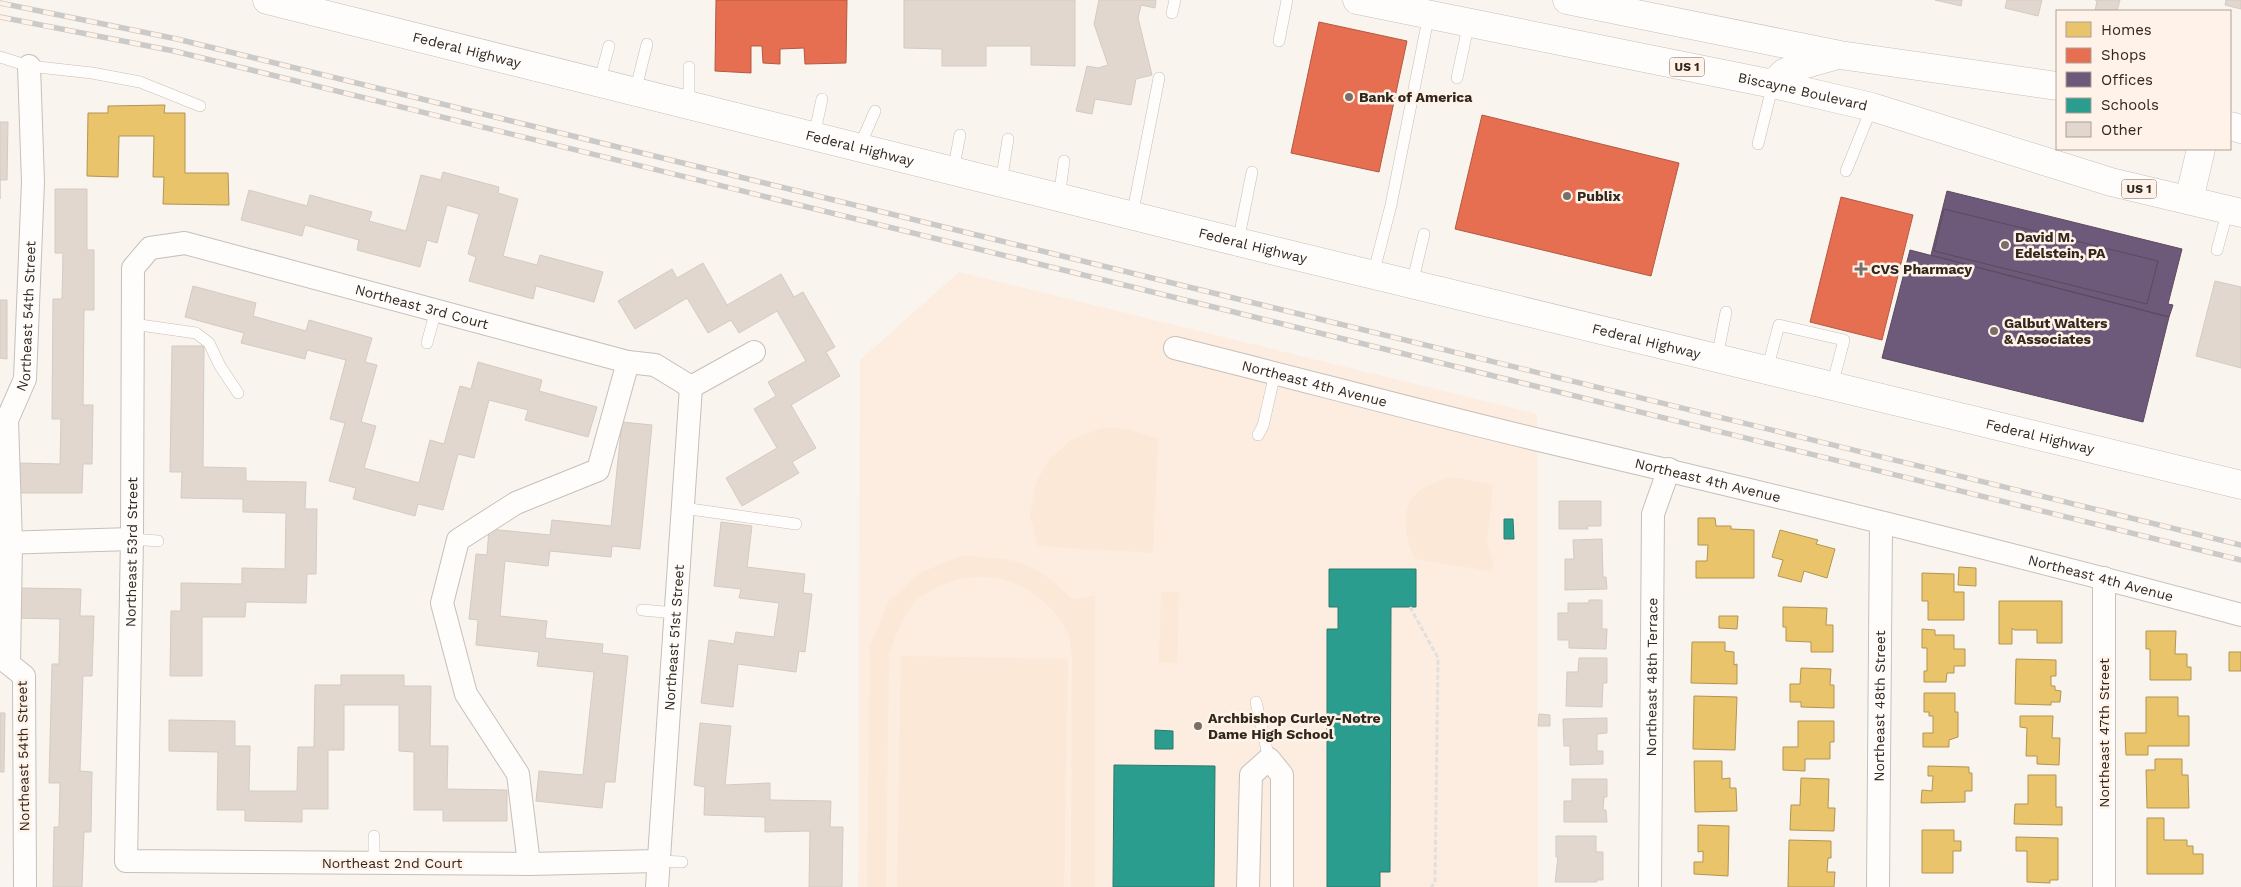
<svg xmlns="http://www.w3.org/2000/svg" width="2241" height="887" font-family="'Work Sans',sans-serif">
<style>
.built{fill:#fcede0}
.green{fill:#fbe8d7}
.homes{fill:#e9c46a;stroke:#b29553}
.shops{fill:#e76f51;stroke:#b15941}
.offices{fill:#6d597a;stroke:#5b4a5e}
.schools{fill:#2a9d8f;stroke:#2c7a6d}
.building{fill:#e1d7ce;stroke:#d3cbc3}
.lines{fill:none;stroke-linecap:round;stroke-linejoin:round}
.lane-casing{stroke:#c7bfb8;stroke-width:12}
.street-casing{stroke:#c7bfb8;stroke-width:24}
.secondary-casing{stroke:#c7bfb8;stroke-width:29}
.primary-casing{stroke:#c7bfb8;stroke-width:29}
.path{stroke:#e2e0de;stroke-width:3;stroke-dasharray:5 2.5;stroke-linecap:butt}
.lane{stroke:#fefdfc;stroke-width:11}
.street{stroke:#fefdfc;stroke-width:22}
.secondary{stroke:#fefdfc;stroke-width:28}
.primary{stroke:#fefdfc;stroke-width:28}
.rail-casing{stroke:#cccac8;stroke-width:5.5}
.rail{stroke:#fff3e9;stroke-width:4;stroke-dasharray:11;stroke-linecap:butt}
.poi-dot{fill:#786f66;stroke:#fff3e9;stroke-width:2}
.labels{text-anchor:middle;dominant-baseline:central;stroke-width:5;stroke-linejoin:round;paint-order:stroke}
.shield{fill:#fff3e9;stroke:#70645a;stroke-width:1}
.shield-label{font-size:12px;font-weight:bold;fill:#32271d}
.street-label{font-size:14px;fill:#32271d;stroke:#fff3e9}
.poi-label{font-size:14px;font-weight:bold;fill:#32271d;stroke:#fff3e9;text-anchor:start}
</style>
<rect width="100%" height="100%" fill="#faf4ee"/>
<!-- built -->
<path class="built" d="M 959,272 L 1537,414 L 1538,887 L 858,887 L 860,360 Z"/>
<!-- green -->
<path class="green" d="M 1102,428 L 1130,429 L 1158,439 L 1153,553 L 1038,546 L 1030,514 L 1036,482 L 1050,459 L 1072,439 Z
M 1454,477 L 1493,485 L 1487,544 L 1493,563 L 1491,571 L 1414,559 C 1397,514 1403,487 1454,477 Z
M 961,556 C 1018,559 1031,559 1073,600 L 1095,595 L 1095,887 L 1071,887 L 1072,657 C 1071,649 1071,638 1067,631 C 1040,582 984,561 934,589 C 929,592 922,595 918,599 C 904,612 894,639 889,656 L 886,887 L 867,887 L 870,646 L 889,601 L 920,573 Z
M 1161,592 L 1179,592 L 1177,663 L 1159,662 Z
M 901,656 L 1068,659 L 1064,887 L 897,887 Z"/>
<!-- homes -->
<path class="homes" d="M 165,105 L 164,113 L 185,113 L 185,173 L 228,173 L 229,205 L 163,204 L 164,177 L 153,177 L 154,136 L 119,136 L 118,177 L 87,176 L 88,113 L 108,113 L 108,106 Z
M 1698,518 L 1715,518 L 1716,526 L 1731,526 L 1731,529 L 1754,530 L 1754,578 L 1696,578 L 1696,561 L 1707,561 L 1708,545 L 1698,545 Z
M 1780,530 L 1818,540 L 1816,544 L 1835,549 L 1827,578 L 1804,571 L 1801,582 L 1778,576 L 1783,560 L 1772,557 Z
M 1959,567 L 1976,568 L 1976,586 L 1958,585 Z
M 1922,573 L 1954,574 L 1954,592 L 1964,592 L 1964,620 L 1928,620 L 1928,601 L 1922,601 Z
M 1999,601 L 2062,601 L 2062,643 L 2037,643 L 2037,630 L 2014,630 L 2012,628 L 2012,644 L 1999,644 Z
M 1783,607 L 1827,608 L 1826,625 L 1833,625 L 1833,652 L 1811,652 L 1811,642 L 1786,641 L 1786,627 L 1783,627 Z
M 1719,616 L 1738,616 L 1737,629 L 1719,628 Z
M 1922,629 L 1935,630 L 1935,635 L 1954,635 L 1954,649 L 1965,649 L 1965,666 L 1954,666 L 1954,673 L 1947,673 L 1946,682 L 1924,682 L 1924,671 L 1927,671 L 1927,648 L 1922,648 Z
M 2146,631 L 2176,631 L 2175,654 L 2187,654 L 2187,667 L 2191,667 L 2191,680 L 2150,680 L 2150,649 L 2146,649 Z
M 1692,642 L 1725,642 L 1725,651 L 1734,652 L 1734,665 L 1737,664 L 1737,684 L 1691,683 Z
M 2229,652 L 2241,652 L 2241,671 L 2229,671 Z
M 2016,659 L 2056,660 L 2056,676 L 2051,676 L 2051,686 L 2055,686 L 2055,690 L 2061,691 L 2060,702 L 2051,702 L 2051,705 L 2015,704 Z
M 1801,668 L 1831,669 L 1830,685 L 1834,685 L 1834,708 L 1801,707 L 1801,702 L 1790,702 L 1790,684 L 1800,684 Z
M 1924,693 L 1955,693 L 1955,712 L 1958,712 L 1958,737 L 1949,740 L 1949,747 L 1923,747 L 1923,733 L 1933,733 L 1933,716 L 1929,716 L 1929,712 L 1924,712 Z
M 1694,696 L 1737,697 L 1735,750 L 1693,749 Z
M 2146,697 L 2178,697 L 2178,716 L 2189,716 L 2189,746 L 2148,746 L 2148,755 L 2126,755 L 2125,733 L 2146,733 Z
M 2020,716 L 2053,716 L 2052,738 L 2060,738 L 2059,765 L 2037,764 L 2037,756 L 2026,756 L 2027,728 L 2020,727 Z
M 1798,721 L 1834,721 L 1834,742 L 1830,742 L 1830,759 L 1805,759 L 1805,771 L 1783,770 L 1783,747 L 1798,747 Z
M 2155,759 L 2182,759 L 2182,775 L 2188,775 L 2189,808 L 2147,808 L 2146,770 L 2155,770 Z
M 1694,761 L 1722,761 L 1722,779 L 1730,778 L 1730,788 L 1736,788 L 1737,811 L 1695,812 Z
M 1928,766 L 1969,767 L 1969,773 L 1972,773 L 1972,791 L 1965,791 L 1965,802 L 1921,803 L 1922,790 L 1932,791 L 1933,776 L 1928,776 Z
M 2028,775 L 2056,775 L 2056,807 L 2062,807 L 2062,825 L 2014,824 L 2015,804 L 2028,804 Z
M 1801,778 L 1829,779 L 1828,808 L 1835,808 L 1834,831 L 1790,830 L 1791,805 L 1800,805 Z
M 2147,818 L 2164,818 L 2164,840 L 2187,840 L 2187,846 L 2193,846 L 2193,854 L 2203,854 L 2203,874 L 2147,874 Z
M 1698,825 L 1729,826 L 1728,876 L 1694,874 L 1694,862 L 1703,862 L 1703,851 L 1698,852 Z
M 1922,830 L 1954,830 L 1954,841 L 1961,841 L 1961,851 L 1953,851 L 1953,873 L 1922,873 Z
M 2016,837 L 2058,838 L 2058,880 L 2050,880 L 2050,883 L 2027,882 L 2027,851 L 2016,851 Z
M 1789,840 L 1831,841 L 1831,858 L 1828,858 L 1827,872 L 1835,872 L 1834,887 L 1788,887 Z"/>
<!-- shops -->
<path class="shops" d="M 716,0 L 847,0 L 846,63 L 805,64 L 804,48 L 780,49 L 780,64 L 763,63 L 762,46 L 751,46 L 751,73 L 715,71 Z
M 1319,22 L 1407,41 L 1379,172 L 1291,153 Z
M 1482,115 L 1679,163 L 1651,276 L 1455,229 Z
M 1841,197 L 1913,215 L 1882,340 L 1810,322 Z"/>
<!-- offices -->
<path class="offices" d="M 1947,191 L 2182,249 L 2168,304 L 2173,305 L 2169,317 L 1931,255 Z
M 1944,209 L 2158,261 L 2147,304 L 1934,251 Z
M 1910,250 L 2169,317 L 2143,422 L 1882,358 Z"/>
<!-- schools -->
<path class="schools" d="M 1504,519 L 1513,519 L 1514,539 L 1504,539 Z
M 1329,569 L 1416,569 L 1416,607 L 1391,607 L 1390,872 L 1380,872 L 1380,887 L 1327,887 L 1327,629 L 1338,629 L 1338,607 L 1329,607 Z
M 1155,730 L 1173,731 L 1173,749 L 1155,749 Z
M 1114,765 L 1215,766 L 1214,887 L 1113,887 Z"/>
<!-- building -->
<path class="building" d="M 904,0 L 1075,0 L 1075,66 L 1031,65 L 1031,46 L 986,46 L 986,66 L 942,66 L 942,49 L 904,48 Z
M 1099,0 L 1156,0 L 1155,8 L 1141,5 L 1138,18 L 1152,75 L 1136,79 L 1131,105 L 1095,99 L 1092,114 L 1076,111 L 1087,66 L 1098,68 L 1108,65 L 1094,24 Z
M 1935,0 L 1962,0 L 1961,6 Z
M 2007,0 L 2042,0 L 2038,16 L 2005,8 Z
M 2095,0 L 2120,0 L 2117,11 L 2095,11 L 2097,1 Z
M 2226,0 L 2241,0 L 2241,9 L 2225,5 Z
M 0,122 L 8,122 L 7,180 L 0,180 L 0,199 Z
M 443,172 L 499,187 L 498,193 L 518,199 L 503,256 L 537,265 L 540,255 L 603,272 L 594,302 L 536,286 L 533,299 L 469,281 L 476,257 L 468,254 L 479,214 L 447,205 L 437,243 L 427,240 L 420,267 L 357,250 L 359,240 L 305,225 L 302,236 L 241,220 L 249,190 L 307,206 L 310,195 L 372,212 L 369,221 L 406,231 L 421,175 L 441,180 Z
M 55,189 L 87,189 L 87,250 L 94,250 L 94,310 L 84,310 L 83,405 L 93,405 L 92,464 L 83,464 L 82,493 L 17,493 L 17,463 L 60,464 L 61,419 L 52,419 L 53,299 L 62,299 L 63,253 L 55,253 Z
M 703,263 L 727,305 L 781,274 L 794,297 L 803,292 L 835,347 L 826,352 L 840,376 L 791,405 L 816,448 L 792,462 L 799,473 L 742,506 L 726,478 L 777,448 L 754,409 L 776,396 L 768,382 L 806,361 L 777,311 L 739,333 L 731,320 L 708,333 L 687,298 L 635,329 L 618,301 L 672,269 L 677,278 Z
M 2215,281 L 2241,287 L 2241,368 L 2196,356 Z
M 193,286 L 256,303 L 253,316 L 306,331 L 309,320 L 372,338 L 365,362 L 377,365 L 361,422 L 376,426 L 364,468 L 419,483 L 430,440 L 444,444 L 460,386 L 471,389 L 478,362 L 542,380 L 539,391 L 597,407 L 588,437 L 525,420 L 528,410 L 489,400 L 474,458 L 458,454 L 443,510 L 418,504 L 415,516 L 353,499 L 356,488 L 329,481 L 345,423 L 330,419 L 346,360 L 307,350 L 305,359 L 241,343 L 244,333 L 185,317 Z
M 0,300 L 7,300 L 7,359 L 0,358 Z
M 172,346 L 204,346 L 203,467 L 246,468 L 246,481 L 306,482 L 305,509 L 317,509 L 316,574 L 307,574 L 306,603 L 246,602 L 245,617 L 202,617 L 202,676 L 170,676 L 171,611 L 181,611 L 181,583 L 242,584 L 242,568 L 285,569 L 286,513 L 243,512 L 243,499 L 181,498 L 182,472 L 170,472 Z
M 622,422 L 652,425 L 640,549 L 612,546 L 611,557 L 550,551 L 548,566 L 505,561 L 500,616 L 547,621 L 545,638 L 603,644 L 602,653 L 628,656 L 615,782 L 605,782 L 602,808 L 536,801 L 539,771 L 583,775 L 594,672 L 537,666 L 539,652 L 476,645 L 478,620 L 469,619 L 476,554 L 487,555 L 489,529 L 550,535 L 552,520 L 611,526 Z
M 1559,501 L 1601,501 L 1601,526 L 1587,526 L 1588,529 L 1559,529 Z
M 721,522 L 752,526 L 747,567 L 805,574 L 803,593 L 812,594 L 805,652 L 799,651 L 796,672 L 738,664 L 733,707 L 701,703 L 709,640 L 734,644 L 736,632 L 774,637 L 779,603 L 739,598 L 741,589 L 714,586 Z
M 1602,539 L 1603,577 L 1606,577 L 1607,589 L 1565,590 L 1565,559 L 1574,559 L 1573,540 Z
M 18,588 L 81,589 L 80,616 L 94,616 L 92,676 L 83,676 L 80,771 L 92,772 L 91,832 L 84,832 L 82,887 L 53,887 L 54,827 L 59,827 L 60,783 L 49,783 L 52,664 L 59,664 L 60,619 L 17,618 Z
M 1589,600 L 1602,600 L 1602,629 L 1607,629 L 1606,649 L 1569,648 L 1569,640 L 1558,640 L 1558,613 L 1568,613 L 1568,603 L 1589,603 Z
M 1579,658 L 1607,658 L 1607,683 L 1603,683 L 1602,707 L 1566,706 L 1567,672 L 1578,672 Z
M 341,675 L 404,675 L 404,686 L 431,686 L 430,746 L 448,746 L 447,789 L 507,790 L 507,821 L 443,821 L 443,810 L 414,810 L 414,752 L 399,751 L 399,705 L 344,705 L 344,750 L 328,750 L 328,809 L 302,809 L 302,822 L 245,821 L 245,810 L 217,810 L 218,752 L 169,751 L 169,720 L 235,721 L 235,746 L 250,746 L 249,791 L 297,791 L 298,747 L 314,747 L 315,685 L 341,685 Z
M 0,713 L 5,713 L 4,772 L 0,772 Z
M 1539,714 L 1550,715 L 1550,726 L 1538,726 Z
M 1607,718 L 1607,733 L 1597,734 L 1597,751 L 1603,751 L 1603,764 L 1570,765 L 1570,746 L 1564,746 L 1563,719 Z
M 700,723 L 731,726 L 725,785 L 770,783 L 770,800 L 831,801 L 830,827 L 843,827 L 842,887 L 809,887 L 810,831 L 765,832 L 765,817 L 704,815 L 705,787 L 694,785 Z
M 1572,779 L 1607,779 L 1607,797 L 1604,797 L 1603,810 L 1606,810 L 1607,822 L 1564,822 L 1564,801 L 1572,801 Z
M 1556,836 L 1596,836 L 1596,852 L 1603,852 L 1603,880 L 1597,880 L 1597,882 L 1555,882 L 1558,857 L 1556,857 Z"/>
<g class="lines">
<defs>
<path id="lane" d="M 1172,13 L 1175,0
M 1279,41 L 1287,0
M 0,57 L 29,66 L 92,73 L 140,82 L 200,106
M 1457,78 L 1469,22
M 599,83 L 609,46
M 635,92 L 647,44
M 689,105 L 689,67
M 814,136 L 822,99
M 1758,144 L 1773,84
M 859,148 L 875,111
M 953,171 L 960,135
M 1846,171 L 1872,107
M 1001,183 L 1008,139
M 1059,198 L 1064,161
M 1132,216 L 1159,78
M 1238,242 L 1252,172
M 2217,250 L 2228,210
M 1373,275 L 1391,205 L 1429,14
M 1412,284 L 1424,234
M 133,324 L 196,333 L 209,343 L 220,366 L 238,393
M 427,343 L 436,310
M 1717,358 L 1726,312
M 1767,370 L 1779,325 L 1844,340 L 1832,386
M 1258,435 L 1263,426 L 1275,373
M 683,508 L 796,524
M 132,539 L 158,541
M 642,610 L 675,613
M 1256,702 L 1269,759
M 374,836 L 374,863
M 658,861 L 682,862"/>
<g id="street">
<path id="s1" d="M 1175,348 C 1296,378 1417,411 1539,440 C 1774,495 2008,552 2241,615"/>
<path d="M 691,387 L 754,352"/>
<path d="M 0,543 L 132,539"/>
<path id="s2" d="M 658,861 L 529,864 L 126,861 L 132,539 L 133,268 L 150,248 L 185,243 L 628,362 L 655,365 L 691,387"/>
<path d="M 529,864 L 518,774 L 466,694 L 442,603 L 458,540 L 516,503 L 598,470 L 628,362"/>
<path id="s3" d="M 25,886 L 24,676 L 9,664 L 11,543 L 7,420 L 25,379 L 33,182 L 29,66"/>
<path id="s4" d="M 657,887 L 691,387"/>
<path d="M 1248,887 L 1251,775 L 1269,759 L 1282,775 L 1282,887"/>
<path id="s5" d="M 1650,887 L 1653,514 L 1669,469"/>
<path id="s6" d="M 1878,887 L 1881,523"/>
<path d="M 2104,887 L 2104,578"/>
</g>
<g id="secondary">
<path id="s7" d="M 267,0 L 1238,242 L 2241,485"/>
</g>
<g id="primary">
<path id="s8" d="M 1357,0 L 1773,84 L 1872,107 L 2111,182 L 2241,213"/>
<path d="M 1567,0 L 1840,55 L 2057,86"/>
<path d="M 1773,84 L 1784,73 L 1802,65 L 1834,56"/>
<path d="M 2230,126 L 2241,129"/>
<path d="M 2189,200 L 2201,149"/>
</g>
</defs>
<!-- lane casing -->
<use href="#lane" class="lane-casing"/>
<!-- street casing -->
<use href="#street" class="street-casing"/>
<!-- secondary casing -->
<use href="#secondary" class="secondary-casing"/>
<!-- primary casing -->
<use href="#primary" class="primary-casing"/>
<!-- path -->
<path class="path" d="M 1410,607 L 1438,658 L 1435,883 L 1431,887"/>
<!-- lane -->
<use href="#lane" class="lane"/>
<!-- street -->
<use href="#street" class="street"/>
<!-- secondary -->
<use href="#secondary" class="secondary"/>
<!-- primary -->
<use href="#primary" class="primary"/>
<defs>
<path id="rail" d="M 0,3 L 177,39 L 2241,545
M 0,17 L 174,51 L 2241,560"/>
</defs>
<!-- rail casing -->
<use href="#rail" class="rail-casing"/>
<!-- rail -->
<use href="#rail" class="rail"/>
</g>
<!-- markers -->
<g class="poi-dot">
<circle cx="1349" cy="97" r="5"/>
<circle cx="1567" cy="196" r="5"/>
<circle cx="2005" cy="245" r="5"/>
<path d="M1858.5 261.5h5v5h5v5h-5v5h-5v-5h-5v-5h5z"/>
<circle cx="1994" cy="331" r="5"/>
<circle cx="1198" cy="726" r="5"/>
</g>
<g class="labels">
<!-- shield labels -->
<g class="shield">
<rect x="1669.5" y="57.5" width="35" height="19" rx="4"/>
<rect x="2121.5" y="179.5" width="35" height="19" rx="4"/>
</g>
<g class="shield-label">
<text x="1687" y="67">US 1</text>
<text x="2139" y="189">US 1</text>
</g>
<!-- street labels -->
<g class="street-label">
<text stroke="none"><textPath href="#s7" startOffset="206">Federal Highway</textPath></text>
<text stroke="none"><textPath href="#s8" startOffset="455">Biscayne Boulevard</textPath></text>
<text stroke="none"><textPath href="#s7" startOffset="611">Federal Highway</textPath></text>
<text stroke="none"><textPath href="#s7" startOffset="1016">Federal Highway</textPath></text>
<text stroke="none"><textPath href="#s2" startOffset="1432">Northeast 3rd Court</textPath></text>
<text stroke="none"><textPath href="#s3" startOffset="581">Northeast 54th Street</textPath></text>
<text stroke="none"><textPath href="#s7" startOffset="1421">Federal Highway</textPath></text>
<text stroke="none"><textPath href="#s1" startOffset="144">Northeast 4th Avenue</textPath></text>
<text stroke="none"><textPath href="#s7" startOffset="1826">Federal Highway</textPath></text>
<text stroke="none"><textPath href="#s1" startOffset="549">Northeast 4th Avenue</textPath></text>
<text stroke="none"><textPath href="#s2" startOffset="841">Northeast 53rd Street</textPath></text>
<text stroke="none"><textPath href="#s1" startOffset="954">Northeast 4th Avenue</textPath></text>
<text stroke="none"><textPath href="#s4" startOffset="250">Northeast 51st Street</textPath></text>
<text stroke="none"><textPath href="#s5" startOffset="210">Northeast 48th Terrace</textPath></text>
<text stroke="none"><textPath href="#s6" startOffset="181">Northeast 48th Street</textPath></text>
<text transform="translate(2104 733) rotate(-90)">Northeast 47th Street</text>
<text transform="translate(23 756) rotate(-91)">Northeast 54th Street</text>
<text x="392" y="863">Northeast 2nd Court</text>
</g>
<!-- poi labels -->
<g class="poi-label">
<text x="1359" y="97">Bank of America</text>
<text x="1577" y="196">Publix</text>
<text x="2015" y="237">David M.<tspan x="2015" dy="16">Edelstein, PA</tspan></text>
<text x="1871" y="269">CVS Pharmacy</text>
<text x="2004" y="323">Galbut Walters<tspan x="2004" dy="16">&amp; Associates</tspan></text>
<text x="1208" y="718">Archbishop Curley-Notre<tspan x="1208" dy="16">Dame High School</tspan></text>
</g>
</g>
<!-- legend -->
<rect x="2056" y="10" width="175" height="140" fill="#fff3e9" stroke="#ada197"/>
<rect x="2066" y="22" width="25" height="15" fill="#e9c46a" stroke="#ada197"/>
<text x="2101" y="35" font-size="15" fill="#32271d">Homes</text>
<rect x="2066" y="48" width="25" height="15" fill="#e76f51" stroke="#ada197"/>
<text x="2101" y="60" font-size="15" fill="#32271d">Shops</text>
<rect x="2066" y="72" width="25" height="15" fill="#6d597a" stroke="#ada197"/>
<text x="2101" y="85" font-size="15" fill="#32271d">Offices</text>
<rect x="2066" y="98" width="25" height="15" fill="#2a9d8f" stroke="#ada197"/>
<text x="2101" y="110" font-size="15" fill="#32271d">Schools</text>
<rect x="2066" y="122" width="25" height="15" fill="#e1d7ce" stroke="#ada197"/>
<text x="2101" y="135" font-size="15" fill="#32271d">Other</text>
</svg>
